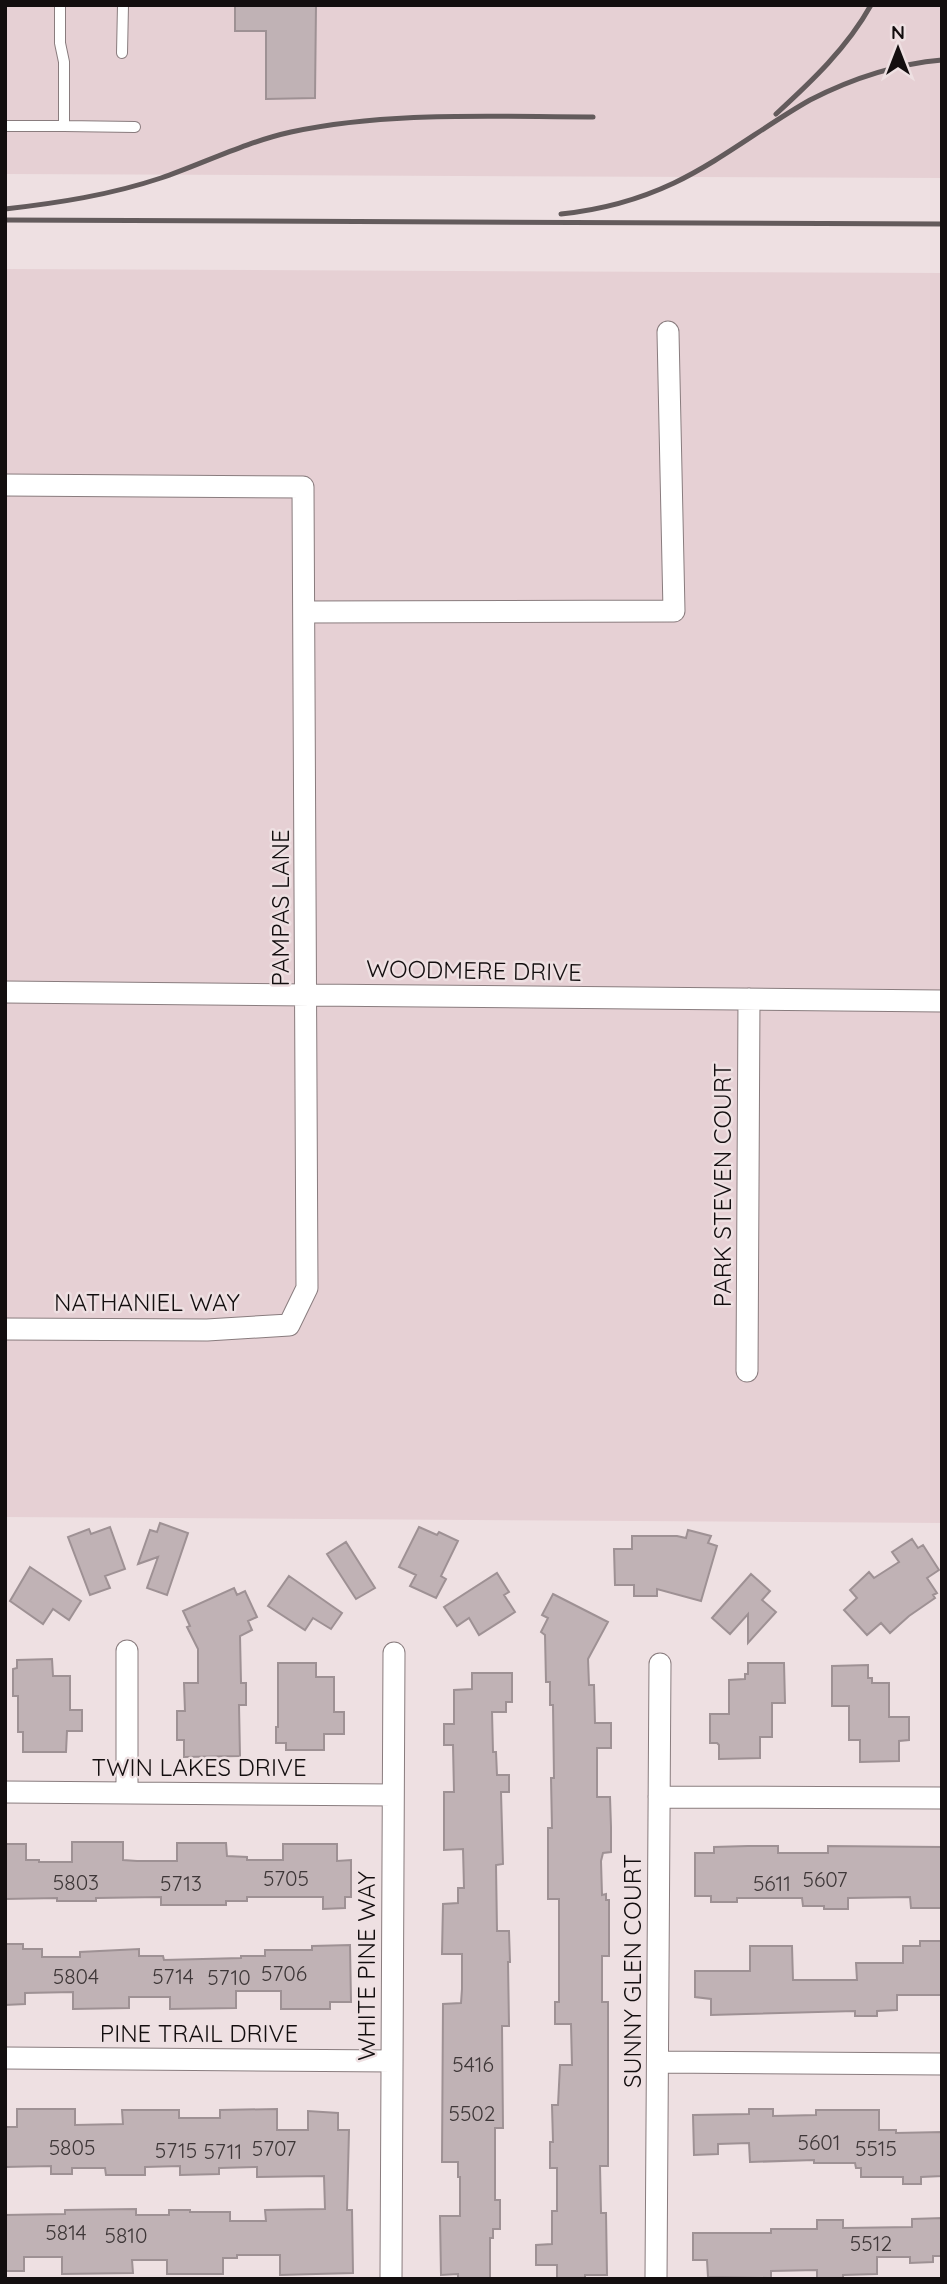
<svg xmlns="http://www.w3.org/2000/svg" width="947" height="2284" font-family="Quicksand,sans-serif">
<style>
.built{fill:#e6d0d4}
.building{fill:#c0b2b5;stroke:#9e9194;stroke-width:2}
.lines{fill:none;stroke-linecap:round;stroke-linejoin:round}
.service-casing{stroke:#897c7e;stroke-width:12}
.minor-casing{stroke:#897c7e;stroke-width:23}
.service{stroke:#fff;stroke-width:10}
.minor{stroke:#fff;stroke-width:21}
.rail{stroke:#635b5c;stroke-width:5}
.labels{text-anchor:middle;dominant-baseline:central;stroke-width:5;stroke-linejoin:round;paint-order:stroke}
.number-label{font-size:21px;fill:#3e3738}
.street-label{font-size:24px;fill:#130e0f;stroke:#eee0e2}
</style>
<rect width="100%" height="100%" fill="#eee0e2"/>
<!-- built -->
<path class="built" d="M 5,5 L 942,5 L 942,178 L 5,174 Z
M 5,269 L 942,273 L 942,1523 L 5,1517 Z"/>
<!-- building -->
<path class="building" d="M 235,5 L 316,5 L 315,98 L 266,99 L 266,31 L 235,31 Z
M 160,1523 L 188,1533 L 167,1595 L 147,1588 L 158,1557 L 138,1564 L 150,1530 L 157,1532 Z
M 110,1527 L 125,1569 L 105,1576 L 110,1588 L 90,1595 L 68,1537 L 89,1529 L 91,1534 Z
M 419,1527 L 437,1535 L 439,1532 L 458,1541 L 441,1576 L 446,1579 L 436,1598 L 410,1586 L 416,1575 L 399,1567 Z
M 688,1530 L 711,1536 L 708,1543 L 717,1546 L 701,1601 L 657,1589 L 657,1596 L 634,1596 L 634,1585 L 615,1585 L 614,1549 L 632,1549 L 632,1536 L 677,1536 L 686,1538 Z
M 912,1539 L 918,1548 L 923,1545 L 939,1570 L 927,1578 L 937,1593 L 933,1595 L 935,1598 L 909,1616 L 890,1633 L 881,1623 L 867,1635 L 844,1610 L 857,1598 L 850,1590 L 869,1572 L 874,1578 L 899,1562 L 892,1552 Z
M 346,1542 L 375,1588 L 356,1599 L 327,1554 Z
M 30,1567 L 81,1601 L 69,1620 L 53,1609 L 43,1624 L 10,1601 Z
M 497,1573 L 509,1592 L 504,1595 L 515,1612 L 479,1635 L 469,1618 L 457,1626 L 444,1607 Z
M 751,1574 L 770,1591 L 762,1600 L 776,1612 L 748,1643 L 748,1614 L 730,1634 L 712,1618 Z
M 289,1576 L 342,1613 L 331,1629 L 313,1618 L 305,1630 L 268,1606 Z
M 234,1588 L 237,1595 L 245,1591 L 257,1617 L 248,1621 L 252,1630 L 240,1636 L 241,1683 L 246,1683 L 246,1705 L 239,1705 L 240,1756 L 184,1757 L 184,1740 L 177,1740 L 177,1711 L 185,1711 L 184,1683 L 198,1683 L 198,1649 L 187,1627 L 190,1626 L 183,1611 Z
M 553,1594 L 608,1622 L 588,1659 L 589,1685 L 594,1685 L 595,1723 L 611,1723 L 611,1748 L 597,1748 L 597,1797 L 610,1797 L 611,1827 L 611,1852 L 603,1853 L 601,1861 L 602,1895 L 606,1894 L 606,1900 L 609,1900 L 609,1956 L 602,1956 L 602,2002 L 608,2002 L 608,2166 L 600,2166 L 601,2213 L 606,2213 L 607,2275 L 585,2275 L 585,2279 L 557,2279 L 557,2265 L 536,2265 L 536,2245 L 552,2244 L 552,2211 L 557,2211 L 557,2168 L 550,2168 L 550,2142 L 553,2142 L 552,2105 L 558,2105 L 560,2065 L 572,2065 L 571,2024 L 555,2024 L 555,2002 L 559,2002 L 559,1899 L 548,1899 L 548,1828 L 552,1828 L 551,1778 L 554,1778 L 553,1705 L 550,1705 L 550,1682 L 546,1682 L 545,1635 L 541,1632 L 548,1618 L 542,1615 Z
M 52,1659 L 53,1676 L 70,1676 L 70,1710 L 82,1710 L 82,1731 L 67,1731 L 66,1752 L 23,1752 L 23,1732 L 18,1732 L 18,1696 L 13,1696 L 13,1669 L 17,1668 L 17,1660 Z
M 278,1663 L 316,1663 L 316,1677 L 334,1677 L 334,1712 L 344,1712 L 344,1734 L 324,1734 L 324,1750 L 286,1750 L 286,1743 L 276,1743 L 276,1727 L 278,1727 Z
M 748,1663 L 784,1663 L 785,1703 L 772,1703 L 772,1737 L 760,1737 L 760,1758 L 719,1759 L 719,1745 L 717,1743 L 710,1743 L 710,1714 L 729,1714 L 729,1680 L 745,1679 L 745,1674 L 748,1674 Z
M 868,1665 L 868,1678 L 872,1678 L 872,1683 L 889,1683 L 889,1717 L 909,1717 L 909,1740 L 899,1741 L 899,1761 L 860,1762 L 860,1740 L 849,1740 L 849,1706 L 832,1706 L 832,1666 Z
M 472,1673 L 512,1673 L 512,1702 L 506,1702 L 506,1712 L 492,1712 L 493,1752 L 496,1752 L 497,1775 L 509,1775 L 509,1792 L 501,1792 L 503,1864 L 496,1865 L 497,1931 L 509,1931 L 510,1962 L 508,1962 L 509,2026 L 502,2026 L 503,2128 L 495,2128 L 495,2200 L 500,2200 L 500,2229 L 493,2229 L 493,2238 L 490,2238 L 490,2279 L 458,2279 L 458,2274 L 441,2275 L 440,2216 L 460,2216 L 460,2177 L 458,2177 L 458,2162 L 442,2162 L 443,2004 L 461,2003 L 462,1989 L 462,1954 L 442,1954 L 443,1904 L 458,1903 L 458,1888 L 464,1888 L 463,1849 L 444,1850 L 444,1792 L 454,1792 L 453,1745 L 444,1745 L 444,1724 L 454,1724 L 454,1690 L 472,1689 Z
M 72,1842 L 123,1842 L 123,1860 L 137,1861 L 177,1861 L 177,1843 L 226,1843 L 227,1856 L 247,1857 L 247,1860 L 283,1860 L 283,1844 L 337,1844 L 337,1861 L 351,1860 L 351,1897 L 345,1897 L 345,1908 L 323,1909 L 323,1897 L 247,1897 L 247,1901 L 226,1901 L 226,1905 L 161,1905 L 161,1897 L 96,1898 L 96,1901 L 57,1901 L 57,1898 L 5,1899 L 5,1844 L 26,1844 L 26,1860 L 39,1860 L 39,1862 L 72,1862 Z
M 748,1846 L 778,1846 L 778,1853 L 828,1853 L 828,1846 L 942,1847 L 942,1908 L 911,1908 L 910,1897 L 848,1898 L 848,1909 L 824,1909 L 824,1906 L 803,1906 L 802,1898 L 737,1898 L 737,1902 L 711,1902 L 711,1896 L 695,1896 L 695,1853 L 714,1853 L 714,1847 Z
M 920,1941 L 942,1941 L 942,1995 L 897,1995 L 897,2010 L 877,2011 L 877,2016 L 855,2016 L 855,2011 L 711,2015 L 711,1999 L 695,1997 L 695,1971 L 750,1971 L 750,1946 L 792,1946 L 793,1980 L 857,1980 L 856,1963 L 903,1963 L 903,1946 L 920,1946 Z
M 5,1944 L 23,1944 L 23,1949 L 42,1949 L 42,1957 L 80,1957 L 80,1952 L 139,1949 L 139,1956 L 163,1956 L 164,1960 L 241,1958 L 241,1956 L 265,1956 L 265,1950 L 312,1950 L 312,1946 L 350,1945 L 351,2002 L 330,2002 L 330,2009 L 281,2009 L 281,1991 L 236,1991 L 236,2008 L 170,2009 L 170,1997 L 129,1997 L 129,2008 L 73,2009 L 73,1992 L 25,1993 L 25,2004 L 5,2005 Z
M 17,2109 L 75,2109 L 75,2125 L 123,2124 L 122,2110 L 179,2110 L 179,2118 L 220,2118 L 220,2110 L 277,2109 L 277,2130 L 308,2130 L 308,2111 L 338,2113 L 338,2130 L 349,2130 L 347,2210 L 352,2210 L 353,2273 L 280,2275 L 280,2255 L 237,2255 L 237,2258 L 223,2258 L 223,2274 L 167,2274 L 167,2260 L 132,2260 L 133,2273 L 62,2274 L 62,2257 L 24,2257 L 24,2271 L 5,2271 L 5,2215 L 65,2214 L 65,2210 L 136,2209 L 136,2215 L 169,2215 L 169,2210 L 190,2210 L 190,2212 L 230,2212 L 230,2221 L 266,2221 L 265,2210 L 325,2209 L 324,2176 L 257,2177 L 257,2167 L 219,2168 L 219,2174 L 180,2175 L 180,2166 L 145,2167 L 145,2175 L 106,2175 L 105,2168 L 72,2168 L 72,2174 L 51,2174 L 51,2166 L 5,2167 L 5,2127 L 17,2127 Z
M 749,2109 L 773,2109 L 773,2116 L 816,2115 L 816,2110 L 879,2110 L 879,2130 L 896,2130 L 896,2133 L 942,2132 L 942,2176 L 921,2177 L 921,2184 L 903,2184 L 903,2177 L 861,2177 L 861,2168 L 856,2168 L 855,2163 L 814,2163 L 814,2160 L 750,2162 L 749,2143 L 718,2144 L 718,2154 L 694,2155 L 693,2115 L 749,2114 Z
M 942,2218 L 942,2256 L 933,2256 L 933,2262 L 910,2263 L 910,2257 L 877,2257 L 877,2274 L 843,2275 L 843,2278 L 817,2279 L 817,2270 L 771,2271 L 771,2278 L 708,2277 L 707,2260 L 693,2260 L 693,2233 L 771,2233 L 771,2229 L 817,2229 L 817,2220 L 843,2220 L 843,2228 L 912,2227 L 912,2219 Z"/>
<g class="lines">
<defs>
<path id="service" d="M 122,53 L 123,5
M 5,126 L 64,126 L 64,62 L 60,43 L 60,5
M 64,126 L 135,127"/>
<path id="minor" d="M 5,485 L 303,487 L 307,1288 L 289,1325 L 207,1330 L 5,1329
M 304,612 L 674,611 L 668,332
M 5,992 L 942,1001
M 747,1371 L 749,999
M 5,1792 L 393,1795
M 127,1793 L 127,1651
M 659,1797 L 942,1798
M 5,2058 L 392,2061
M 658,2062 L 942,2064
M 391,2279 L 394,1653
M 656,2279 L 660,1664"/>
</defs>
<!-- service casing -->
<use href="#service" class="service-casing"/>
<!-- minor casing -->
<use href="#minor" class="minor-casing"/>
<!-- service -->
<use href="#service" class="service"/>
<!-- minor -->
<use href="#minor" class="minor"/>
<!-- rail -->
<path class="rail" d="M 776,114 C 812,81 847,48 871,5
M 5,209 C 58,203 110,195 161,178 C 204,163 246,142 291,132 C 390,111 492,117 593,117
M 561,214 C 600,210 638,200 674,183 C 722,160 764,126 810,100 C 851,79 896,64 942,60
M 5,220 L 942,224"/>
</g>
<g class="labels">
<!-- number labels -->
<g class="number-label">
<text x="286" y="1878">5705</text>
<text x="825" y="1879">5607</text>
<text x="76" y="1882">5803</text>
<text x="181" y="1883">5713</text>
<text x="772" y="1883">5611</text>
<text x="284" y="1973">5706</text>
<text x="76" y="1976">5804</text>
<text x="173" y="1976">5714</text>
<text x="229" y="1977">5710</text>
<text x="473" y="2064">5416</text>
<text x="472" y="2113">5502</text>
<text x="819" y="2142">5601</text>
<text x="72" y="2147">5805</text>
<text x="274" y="2148">5707</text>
<text x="876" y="2148">5515</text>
<text x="176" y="2150">5715</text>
<text x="223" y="2151">5711</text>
<text x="66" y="2232">5814</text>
<text x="126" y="2235">5810</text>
<text x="871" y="2243">5512</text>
</g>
<!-- street labels -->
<g class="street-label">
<text transform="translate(280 908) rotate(-90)">PAMPAS LANE</text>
<text transform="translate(474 970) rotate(1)">WOODMERE DRIVE</text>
<text transform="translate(722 1185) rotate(-90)">PARK STEVEN COURT</text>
<text x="147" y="1302">NATHANIEL WAY</text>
<text x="199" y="1767">TWIN LAKES DRIVE</text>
<text transform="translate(366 1966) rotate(-90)">WHITE PINE WAY</text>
<text transform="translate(632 1971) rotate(-90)">SUNNY GLEN COURT</text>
<text x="199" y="2033">PINE TRAIL DRIVE</text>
</g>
</g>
<!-- border -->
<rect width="947" height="2284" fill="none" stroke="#130e0f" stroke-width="14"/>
<!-- north arrow -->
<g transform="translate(898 49)" stroke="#eee0e2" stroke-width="5" paint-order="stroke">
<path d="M0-5L12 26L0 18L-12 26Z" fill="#130e0f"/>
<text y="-10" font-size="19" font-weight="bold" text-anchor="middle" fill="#130e0f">N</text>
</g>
</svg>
